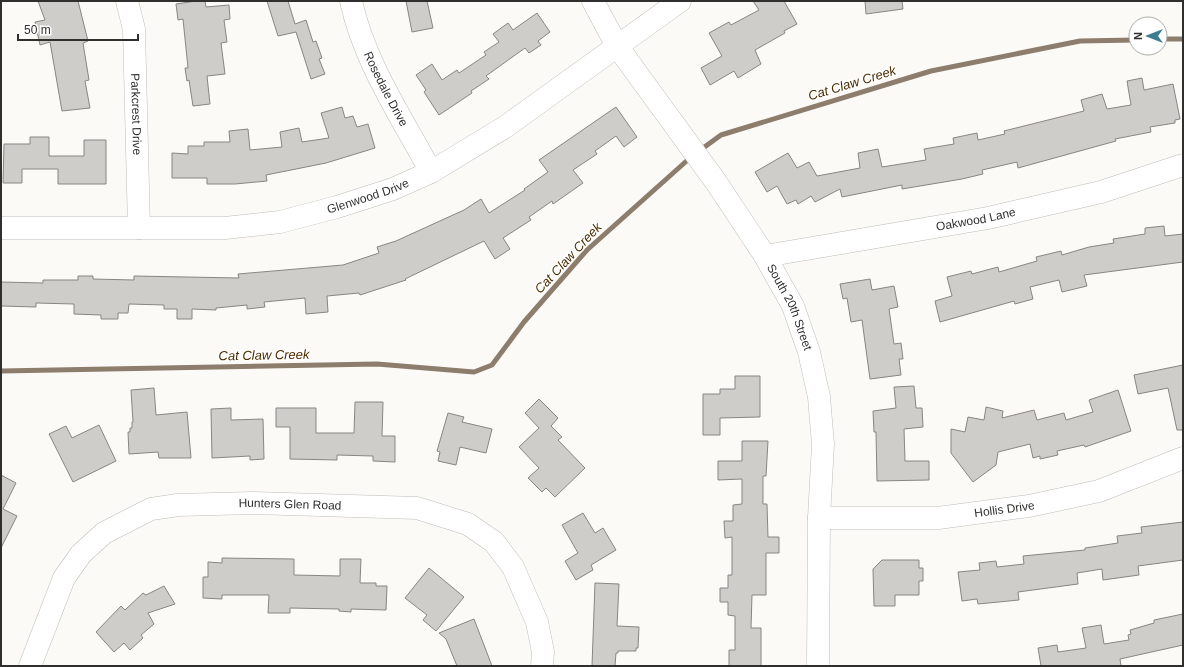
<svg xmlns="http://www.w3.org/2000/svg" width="1184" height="667" font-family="Helvetica,sans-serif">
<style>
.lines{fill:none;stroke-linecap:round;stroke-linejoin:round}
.stream{stroke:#8c7d6c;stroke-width:5}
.building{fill:#cfcdca;stroke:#888683}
.minor-casing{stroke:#bfbdba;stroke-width:23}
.minor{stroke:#fff;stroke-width:22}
.labels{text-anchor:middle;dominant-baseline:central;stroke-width:3;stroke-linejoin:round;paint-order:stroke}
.street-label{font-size:12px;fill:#302f2e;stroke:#fff}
.water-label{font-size:13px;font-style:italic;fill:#492b00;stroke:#fff}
</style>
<rect width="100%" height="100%" fill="#fcfaf7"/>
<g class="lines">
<!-- stream -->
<path class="stream" d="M 1160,39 L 1183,39
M 699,151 L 721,135 L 931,71 L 1080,41 L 1136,40
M 1,371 L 377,364 L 474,372 L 492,365 L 524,322 L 587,250 L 691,157"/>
</g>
<!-- building -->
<path class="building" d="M 38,1 L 78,1 L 88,41 L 83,43 L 89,80 L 85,81 L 90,108 L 62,111 L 50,42 L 40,45 L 35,22 L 45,20 Z
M 196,1 L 205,1 L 206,7 L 229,5 L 230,19 L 224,20 L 227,42 L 221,43 L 225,74 L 207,76 L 210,104 L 193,106 L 189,80 L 187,81 L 185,68 L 188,68 L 183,19 L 178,20 L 176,4 Z
M 267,1 L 288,1 L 295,24 L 306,20 L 313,42 L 316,41 L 322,58 L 319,59 L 325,74 L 311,79 L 296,32 L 278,36 Z
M 406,1 L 427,1 L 433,28 L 412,32 Z
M 753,1 L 784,1 L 797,24 L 784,31 L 785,33 L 755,50 L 761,64 L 738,78 L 734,71 L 710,85 L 701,68 L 722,56 L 709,33 L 729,22 L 731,25 L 759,10 Z
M 865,1 L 902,1 L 903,9 L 866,14 Z
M 537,13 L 550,32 L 538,41 L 541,45 L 529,53 L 525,48 L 486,76 L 489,79 L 471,91 L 472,93 L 439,115 L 424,92 L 426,90 L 416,75 L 432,64 L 442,80 L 457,70 L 459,73 L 486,55 L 484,52 L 499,42 L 493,34 L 508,23 L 513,30 Z
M 1142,78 L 1144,90 L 1173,84 L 1180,119 L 1175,120 L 1175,123 L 1150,127 L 1151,132 L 1115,139 L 1116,141 L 1018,168 L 1017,162 L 982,170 L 983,174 L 962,179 L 902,189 L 902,185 L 842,197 L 840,189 L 815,202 L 811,196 L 798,204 L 796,200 L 787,204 L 777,186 L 767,192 L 755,172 L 788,153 L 797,168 L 809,162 L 817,176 L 860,168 L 858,153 L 878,149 L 882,167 L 926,160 L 924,149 L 954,144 L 953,138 L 977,133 L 978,140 L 1005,134 L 1004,131 L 1084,111 L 1081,100 L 1102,94 L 1107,109 L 1131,105 L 1127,81 Z
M 342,107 L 345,118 L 353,116 L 357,127 L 368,124 L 375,148 L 326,163 L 266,175 L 267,181 L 235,184 L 207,184 L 207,178 L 172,178 L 172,153 L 188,154 L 188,146 L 204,146 L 204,142 L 230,142 L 229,131 L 248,129 L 250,150 L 282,147 L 280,132 L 299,128 L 302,142 L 329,138 L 321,113 Z
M 616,107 L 637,137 L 624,147 L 616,136 L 595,151 L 597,154 L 573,170 L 583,183 L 553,204 L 552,201 L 529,217 L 531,220 L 503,238 L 510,249 L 495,259 L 484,241 L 405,279 L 406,280 L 360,295 L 359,293 L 327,296 L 328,312 L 306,314 L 305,298 L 264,302 L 265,307 L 247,309 L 247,305 L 216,308 L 216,310 L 192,309 L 192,319 L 177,319 L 177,309 L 164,309 L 164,305 L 129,304 L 128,313 L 118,313 L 118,319 L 101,319 L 101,315 L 74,314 L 74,304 L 36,303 L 36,307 L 1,306 L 1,282 L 43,283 L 43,280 L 78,280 L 78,276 L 93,276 L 93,279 L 134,280 L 134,276 L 239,278 L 238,274 L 343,265 L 379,253 L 377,247 L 396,241 L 464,210 L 481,199 L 489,213 L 525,190 L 524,189 L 548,172 L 539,160 Z
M 30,137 L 49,137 L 49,156 L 84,156 L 84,140 L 106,140 L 106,184 L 58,184 L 58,169 L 22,169 L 22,183 L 3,183 L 4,144 L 30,144 Z
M 1164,226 L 1165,236 L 1183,234 L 1183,262 L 1084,275 L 1087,286 L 1062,292 L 1059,280 L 1030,287 L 1033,299 L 1015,304 L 1014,301 L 940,322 L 935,301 L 952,296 L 947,277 L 971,271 L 972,274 L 998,267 L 999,272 L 1037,261 L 1036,257 L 1061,251 L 1062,255 L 1089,247 L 1114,243 L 1113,239 L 1145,234 L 1145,228 Z
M 870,279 L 872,290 L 894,286 L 898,307 L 889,309 L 894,344 L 901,343 L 903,359 L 899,359 L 901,375 L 870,379 L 862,320 L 851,322 L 847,298 L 843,299 L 840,284 Z
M 1183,365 L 1183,430 L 1177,430 L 1168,388 L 1138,394 L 1134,375 Z
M 735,376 L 760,376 L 760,417 L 720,418 L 720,435 L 703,435 L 703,394 L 720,394 L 720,389 L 735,389 Z
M 914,386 L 916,408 L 922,408 L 923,427 L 904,429 L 905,461 L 929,461 L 929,480 L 877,481 L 876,432 L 874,432 L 873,411 L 896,408 L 894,387 Z
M 154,388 L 156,415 L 187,412 L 191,458 L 159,458 L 158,452 L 129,454 L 128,432 L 130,432 L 130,428 L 132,428 L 132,422 L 133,422 L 131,390 Z
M 1118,390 L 1131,431 L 1085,447 L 1084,445 L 1057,451 L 1058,455 L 1040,459 L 1040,456 L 1033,458 L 1030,444 L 998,452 L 996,465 L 973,482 L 951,453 L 951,429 L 965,432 L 968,417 L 984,420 L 986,407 L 1003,411 L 1002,418 L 1034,410 L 1037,420 L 1064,413 L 1066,420 L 1093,412 L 1089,400 Z
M 539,399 L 558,418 L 551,426 L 562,437 L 558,440 L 585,468 L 555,497 L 546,488 L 542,492 L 528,478 L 539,468 L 519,447 L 539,428 L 525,413 Z
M 355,402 L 383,402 L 382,436 L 395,436 L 395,462 L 373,461 L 373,456 L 337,455 L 337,460 L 290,459 L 290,427 L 276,427 L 276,408 L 316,408 L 316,433 L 354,433 Z
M 231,408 L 231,420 L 263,419 L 264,459 L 250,460 L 250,456 L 212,458 L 211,409 Z
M 448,413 L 464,417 L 462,422 L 492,429 L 486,453 L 460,447 L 456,465 L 438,461 L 440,452 L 437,451 Z
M 99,425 L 116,461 L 73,482 L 49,434 L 66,426 L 72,438 Z
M 742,441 L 768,441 L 766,476 L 763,476 L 763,504 L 767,504 L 768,537 L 779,537 L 779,553 L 766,553 L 766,595 L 752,595 L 751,628 L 761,628 L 761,666 L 729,666 L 729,650 L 735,650 L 735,616 L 728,615 L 728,602 L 720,602 L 720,588 L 728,588 L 728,575 L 732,575 L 732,537 L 725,538 L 724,521 L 733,521 L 733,505 L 742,504 L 742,479 L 718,480 L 718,461 L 742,461 Z
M 1,475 L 16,483 L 3,509 L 17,516 L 1,548 Z
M 583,513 L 595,533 L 603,528 L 616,550 L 591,565 L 593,570 L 576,580 L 565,561 L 578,553 L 562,525 Z
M 1183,522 L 1183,560 L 1138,566 L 1139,575 L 1103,580 L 1102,569 L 1077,573 L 1078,584 L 1018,592 L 1019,600 L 978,604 L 977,599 L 962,601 L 958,572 L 980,570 L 979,563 L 996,561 L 997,567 L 1024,564 L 1023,556 L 1085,550 L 1085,548 L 1118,543 L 1117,536 L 1142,533 L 1141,527 Z
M 222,558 L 294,559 L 294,575 L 340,576 L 340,559 L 361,559 L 360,583 L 376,583 L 376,586 L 387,586 L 386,610 L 351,609 L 351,612 L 339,611 L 339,609 L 290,608 L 290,613 L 268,613 L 269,595 L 222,595 L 222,599 L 203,598 L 203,577 L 208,577 L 208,562 L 222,563 Z
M 882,560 L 919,560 L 919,568 L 923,568 L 923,581 L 919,581 L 919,595 L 895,595 L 895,606 L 874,606 L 873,569 Z
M 429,568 L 464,597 L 436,631 L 423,620 L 427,615 L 405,598 Z
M 595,583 L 619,584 L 617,626 L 639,627 L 638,648 L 636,648 L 636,651 L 618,651 L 618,653 L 616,653 L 615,666 L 592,666 Z
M 164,586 L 175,604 L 148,613 L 154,624 L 141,635 L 143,638 L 130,650 L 124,643 L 114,652 L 96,632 L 121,606 L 125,610 L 143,593 L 146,595 Z
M 1183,614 L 1183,645 L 1120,659 L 1121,666 L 1041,666 L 1038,648 L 1057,645 L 1058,652 L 1086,648 L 1082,628 L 1101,625 L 1104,644 L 1129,640 L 1128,635 L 1131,634 L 1130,630 L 1154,623 L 1154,620 Z
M 474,619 L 492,666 L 457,666 L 446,639 L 439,633 Z"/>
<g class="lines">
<defs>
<g id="minor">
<path id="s1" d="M 127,1 L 134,29 L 139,228"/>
<path id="s2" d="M 351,1 C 364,62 402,118 431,172"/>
<path id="s3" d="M 593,1 L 617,46 L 716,182 L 765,256 L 793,306 L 809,352 L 819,397 L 823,444 L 819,518 L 818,666"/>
<path id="s4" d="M 1,228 L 225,228 L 280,222 L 337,207 L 393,189 L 431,172 L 505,127 L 680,1"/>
<path id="s5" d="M 765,256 L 988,218 L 1101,192 L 1183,165"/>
<path id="s6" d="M 819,518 L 938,518 L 1029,506 L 1099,491 L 1183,458"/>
<path id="s7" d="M 30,666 L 64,578 L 81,554 L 104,533 L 151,509 L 178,505 L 252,503 L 417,508 L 468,524 L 494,542 L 513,567 L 537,622 L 543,652 L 542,666"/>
</g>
</defs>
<!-- minor casing -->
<use href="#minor" class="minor-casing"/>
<!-- minor -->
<use href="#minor" class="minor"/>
</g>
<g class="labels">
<!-- street labels -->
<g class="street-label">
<text stroke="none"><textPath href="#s2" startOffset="95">Rosedale Drive</textPath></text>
<text stroke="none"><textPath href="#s1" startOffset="114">Parkcrest Drive</textPath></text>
<text stroke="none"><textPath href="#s4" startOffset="371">Glenwood Drive</textPath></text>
<text stroke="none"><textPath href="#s5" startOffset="214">Oakwood Lane</textPath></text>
<text stroke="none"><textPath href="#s3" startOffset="365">South 20th Street</textPath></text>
<text stroke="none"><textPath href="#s7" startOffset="347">Hunters Glen Road</textPath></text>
<text stroke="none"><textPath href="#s6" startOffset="186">Hollis Drive</textPath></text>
</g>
<!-- water labels -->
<g class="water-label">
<text transform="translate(852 83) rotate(-17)">Cat Claw Creek</text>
<text transform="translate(568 258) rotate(-47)">Cat Claw Creek</text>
<text transform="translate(264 355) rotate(-1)">Cat Claw Creek</text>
</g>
</g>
<!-- border -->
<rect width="1184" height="667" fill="none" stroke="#302f2e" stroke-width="4"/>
<!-- north arrow -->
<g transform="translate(1148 36) rotate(270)"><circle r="19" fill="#ffffff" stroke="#acacab"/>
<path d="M0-3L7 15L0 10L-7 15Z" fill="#3d7d90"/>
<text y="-6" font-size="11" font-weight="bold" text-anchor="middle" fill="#302f2e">N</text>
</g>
<!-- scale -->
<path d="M18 34v6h120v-6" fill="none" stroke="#302f2e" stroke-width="2"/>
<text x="24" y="34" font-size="12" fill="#302f2e" stroke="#ffffff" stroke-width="3" paint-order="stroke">50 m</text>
</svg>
